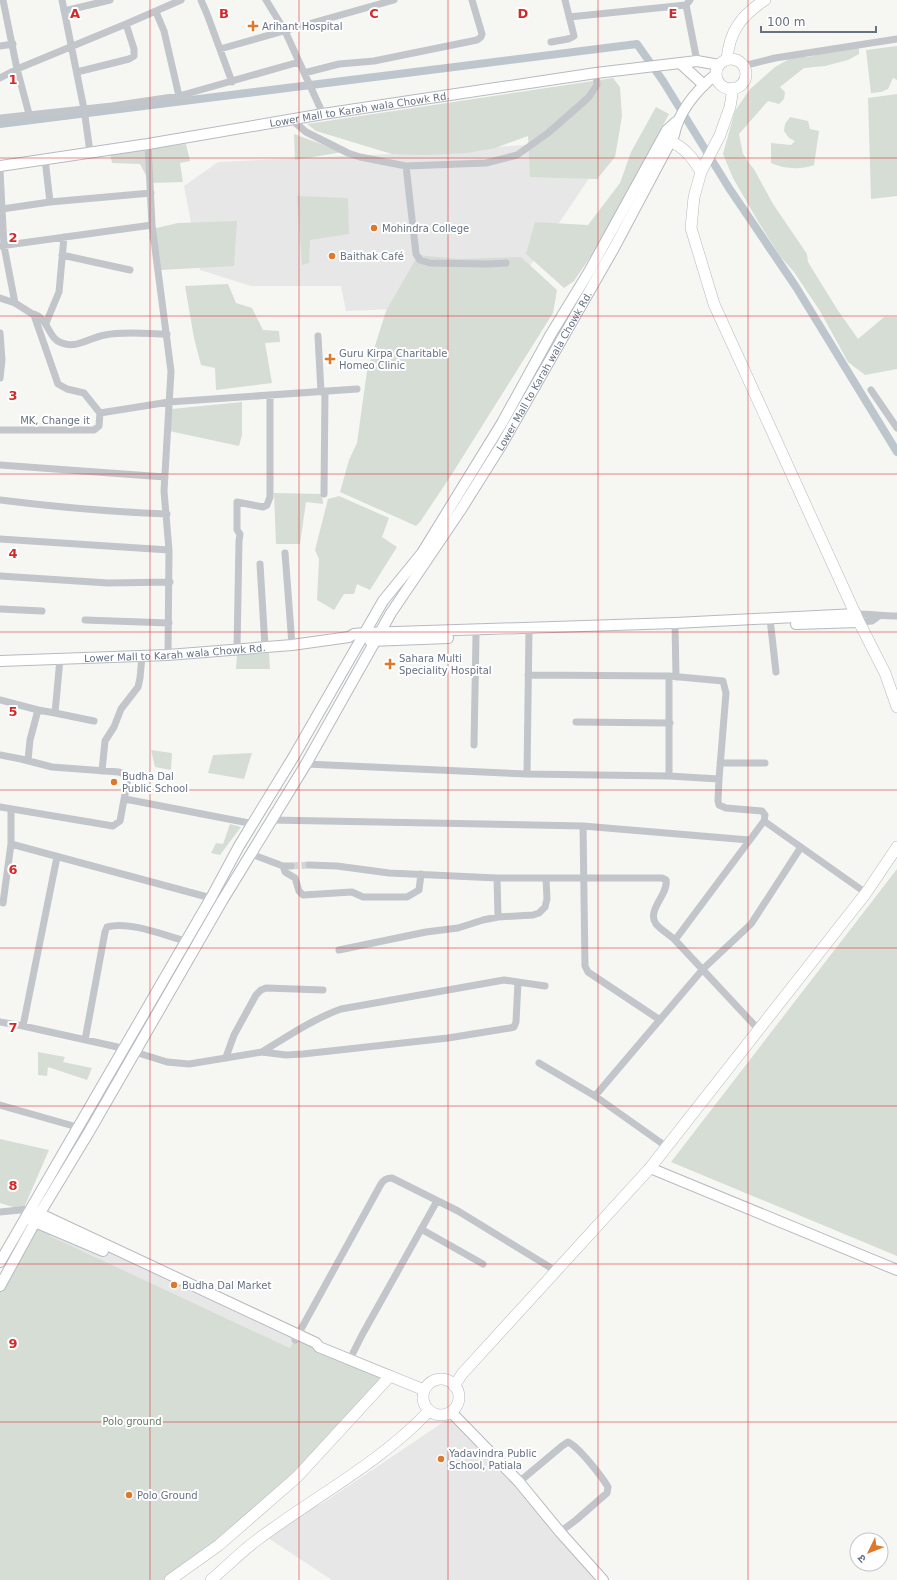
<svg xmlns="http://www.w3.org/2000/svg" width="897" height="1580" font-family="'DejaVu Sans','Noto Sans Devanagari',sans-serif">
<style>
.built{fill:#e7e7e7}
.green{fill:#d6ddd5}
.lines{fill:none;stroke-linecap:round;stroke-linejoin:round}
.canal{stroke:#bec6cd;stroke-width:8}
.street-tunnel{stroke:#d2d6d7;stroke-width:7;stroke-dasharray:7 3.5;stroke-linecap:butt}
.secondary-casing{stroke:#b6bac0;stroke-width:12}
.primary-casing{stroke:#b5b8bd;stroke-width:12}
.street{stroke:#c2c5c9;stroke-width:7}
.secondary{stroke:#fff;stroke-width:10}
.primary{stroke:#fff;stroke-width:11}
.grid{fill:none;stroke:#d62828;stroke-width:1;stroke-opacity:0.55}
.poi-dot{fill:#e0782a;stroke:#fff;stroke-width:1.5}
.labels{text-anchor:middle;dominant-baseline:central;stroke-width:4;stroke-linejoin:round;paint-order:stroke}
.poi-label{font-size:10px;fill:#667184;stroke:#fff;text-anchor:start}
.street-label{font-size:10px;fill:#667184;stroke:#fff}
.park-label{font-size:10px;fill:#657b65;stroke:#fff}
.grid-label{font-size:13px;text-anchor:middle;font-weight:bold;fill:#d62828;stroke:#fff;stroke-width:4;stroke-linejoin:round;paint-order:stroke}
</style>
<rect width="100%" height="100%" fill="#f6f7f3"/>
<!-- built -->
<path class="built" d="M 525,145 L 600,162 L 506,302 L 474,306 L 346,311 L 341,286 L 251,286 L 200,270 L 184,186 L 218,162 L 412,153 Z
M 57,1221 L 298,1333 L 290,1348 L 51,1237 Z
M 454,1415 L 604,1580 L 332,1580 L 262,1534 L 323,1503 Z"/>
<!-- green -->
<path class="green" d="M 857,44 L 859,49 L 859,54 L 848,60 L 825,66 L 804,68 L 780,87 L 785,92 L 784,99 L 779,104 L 768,101 L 739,134 L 743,154 L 755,171 L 773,204 L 807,254 L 808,262 L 837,309 L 858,339 L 884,317 L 897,317 L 897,369 L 865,375 L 848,362 L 820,311 L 794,272 L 780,256 L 759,223 L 733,178 L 723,154 L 735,111 L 750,89 L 775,67 L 796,55 L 804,53 L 805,57 L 814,56 L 815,49 Z
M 897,46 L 897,80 L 893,78 L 888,89 L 881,92 L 871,93 L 866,50 Z
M 613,78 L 620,87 L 622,116 L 615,157 L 597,179 L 530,177 L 528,136 L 495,148 L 467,153 L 427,155 L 392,154 L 316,131 L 307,124 Z
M 897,94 L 897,196 L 871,199 L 868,98 Z
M 656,107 L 669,114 L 603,238 L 574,281 L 564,288 L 526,254 L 535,222 L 588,225 L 620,183 L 631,152 Z
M 790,117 L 808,121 L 810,129 L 819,131 L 814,165 C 800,170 785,169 771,163 L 771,143 L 791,145 L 795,141 L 789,138 L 784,131 L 785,124 Z
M 294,134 L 343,152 L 295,160 Z
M 186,144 L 190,161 L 180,163 L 183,182 L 150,183 L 140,164 L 112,163 L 110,153 Z
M 297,196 L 348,198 L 349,234 L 310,240 L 309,263 L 302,265 Z
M 237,221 L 234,266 L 161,270 L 149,238 L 152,229 L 178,223 Z
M 418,255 L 459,259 L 521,257 L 557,290 L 553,313 L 452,474 L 420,522 L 416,526 L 340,492 L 349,460 L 357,443 L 367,371 L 386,311 Z
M 228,284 L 236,303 L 252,308 L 263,330 L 279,331 L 280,342 L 265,343 L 272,383 L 216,390 L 215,368 L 201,365 L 194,338 L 185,286 Z
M 242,402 L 242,435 L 239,446 L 169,431 L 171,409 Z
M 274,493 L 322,494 L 323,504 L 306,502 L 300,544 L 276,544 Z
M 339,496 L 389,518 L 382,537 L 397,547 L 370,590 L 357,584 L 354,594 L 344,594 L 334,610 L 317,600 L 319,559 L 315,550 L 328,499 Z
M 269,653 L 270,669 L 236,669 L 237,655 Z
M 151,750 L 172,753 L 171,770 L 155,767 Z
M 252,753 L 244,779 L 208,773 L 213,755 Z
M 230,824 L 241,827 L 220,855 L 211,853 L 216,843 L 223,844 Z
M 897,869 L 897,1256 L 671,1162 Z
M 38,1052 L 65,1057 L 63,1062 L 92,1068 L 87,1080 L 48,1067 L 47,1076 L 38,1075 Z
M 0,1139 L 49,1150 L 23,1210 L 0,1203 Z
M 31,1218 L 53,1231 L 50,1236 L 290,1348 L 298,1333 L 386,1374 L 297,1477 L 170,1580 L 0,1580 L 0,1275 Z"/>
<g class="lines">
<!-- canal -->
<path class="canal" d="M 0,124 L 637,44 L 663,81 L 729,188 L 796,287 L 897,452"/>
<!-- street-tunnel -->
<path class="street-tunnel" d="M 291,866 L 309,865"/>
<defs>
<g id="secondary">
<path d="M 680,63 L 704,85"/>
<path id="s1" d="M 0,166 L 148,144 L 323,114 L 596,73 L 697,61 L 719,65"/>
<path d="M 796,624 L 859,622"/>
<path d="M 370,641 L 448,638"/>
<path id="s2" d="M 0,661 L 168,655 L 292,645 L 349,637 L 354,634 L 365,633 L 675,623 L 856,614"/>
<path d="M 650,1168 L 897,1270"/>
<path d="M 34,1211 L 316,1343 L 319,1347 L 390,1376"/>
<path d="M 30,1220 L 103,1251"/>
<path d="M 0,1262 L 211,898 L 239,846 L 294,756 L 383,601 L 422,553 L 502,423 L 551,334 L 590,270 L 667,130 L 676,122"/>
<path id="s3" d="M 0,1286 L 40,1213 L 89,1132 L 222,901 L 306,764 L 391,613 L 460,511 L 502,444 L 614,248 L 674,135 C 679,110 697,90 716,74"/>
<path d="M 451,1412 L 519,1482 L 560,1532 L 603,1580"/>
</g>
<path id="primary" d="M716 74a15 15 0 1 1 30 0a15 15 0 1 1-30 0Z
M 727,60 C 729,31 742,15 765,0
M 733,88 L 730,107 L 720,135 L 701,172 L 694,197 L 691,228 L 714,304 L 859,622 L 885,673 L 897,707
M 670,141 C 685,148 693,158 701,172
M423 1397a18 18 0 1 1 36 0a18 18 0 1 1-36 0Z
M 454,1386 L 462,1374 L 650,1168 L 866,893 L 897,847
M 170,1580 L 219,1545 L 297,1477 L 390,1376 L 424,1390
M 211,1580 C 226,1567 241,1552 257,1540 C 314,1497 380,1463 429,1411"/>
</defs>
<!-- secondary casing -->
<use href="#secondary" class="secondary-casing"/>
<!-- primary casing -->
<use href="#primary" class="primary-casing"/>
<!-- street -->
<path class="street" d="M 3,0 L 17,69 L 29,114
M 62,0 L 84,109 L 90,152
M 201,0 L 207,14 L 232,82
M 266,0 L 285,31 L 323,114
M 690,0 L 686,5 L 697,61
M 64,11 L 110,0
M 156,12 L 164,31 L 179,96
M 569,17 L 686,5
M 551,42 L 568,39 L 574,36 L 565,0
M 0,46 L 13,44
M 220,49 L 394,0
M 743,66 L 775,58 L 897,39
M 77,72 L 129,59 L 134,56 L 134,49 L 126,24
M 304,73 L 339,64 L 374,61 L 477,40 L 481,37 L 482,34 L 472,0
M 0,78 L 17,69 L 126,24 L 181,0
M 0,118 L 112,106 L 179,96 L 299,62
M 292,120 L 306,132 L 348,153 L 360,157 L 406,166 L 486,163 L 517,155 L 548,133 L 588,98 L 597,85 L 596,73
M 148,144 L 152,225 L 171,371 L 164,491 L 169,550 L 168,655
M 45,159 L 50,202 L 151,193
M 406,166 L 416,254 L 420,260 L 430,263 L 488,264 L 506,263
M 0,171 L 4,246 L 15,303
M 2,209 L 50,202
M 0,246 L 152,225
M 62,255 L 130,270
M 0,298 L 15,303 L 34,315 L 58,384 L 67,389 L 84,393 L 100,413 L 99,426 L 94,430 L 0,430
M 34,315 L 33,314 C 49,318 47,338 62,343 C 77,349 91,337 105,335 C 123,331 149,334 167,334
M 46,323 L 59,292 L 64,237
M 0,333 L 2,360 L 0,378
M 318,336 L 321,392
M 871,390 L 897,428
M 100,413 L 169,402 L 357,389
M 0,465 L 165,477
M 324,494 L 325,391
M 0,500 C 56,507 111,512 167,514
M 0,539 L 169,550
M 285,553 L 292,645
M 260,564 L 265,647
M 0,576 L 108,583 L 170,582
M 0,609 L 42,611
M 856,614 C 870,614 883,616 897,616
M 770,619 L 776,672
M 85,620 L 169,623
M 859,622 L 872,621 L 879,616
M 675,623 L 676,677
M 237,649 L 239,541 L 240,534 L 237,530 L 237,502 L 263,507 L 267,505 L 270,497 L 270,396
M 60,659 L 55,713 L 94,721
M 528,675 L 669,676 L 723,681 L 726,693 L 719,779 L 718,801 L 719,805 L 726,808 L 762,811 L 765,815 L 764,821 L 866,893
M 669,676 L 669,776
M 0,700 L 38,710 L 55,713
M 576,722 L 670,723
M 474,745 L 476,636
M 0,755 L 21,759 L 52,767 L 119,772 L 126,775 L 128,778 L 120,821 L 113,826 L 0,807
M 28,760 L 30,740 L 38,710
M 720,763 L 765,763
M 306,764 L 527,774 L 669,776 L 719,779
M 102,771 L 105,741 L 114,727 L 121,709 L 138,687 L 140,678 L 142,656
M 527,774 L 529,628
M 125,799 L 254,824
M 271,820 L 583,826 L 749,840
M 583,826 L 585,966 L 588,972 L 660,1020
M 11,844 L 211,898
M 251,854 L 283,866 L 291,866
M 309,865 L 337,866 L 389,873 L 497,878 L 662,878 L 666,880 C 669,894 646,910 656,924 C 661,930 670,935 675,940
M 283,866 L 285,872 L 295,878 L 299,891 L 303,895 L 352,892 L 363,897 L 407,897 L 419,890 L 421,874
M 497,878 L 498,917
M 3,903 L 11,844 L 11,810
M 339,950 L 426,932 L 458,928 L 483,920 L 498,917 L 533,915 L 539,913 L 545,907 L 547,899 L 546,878
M 0,1022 L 23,1026 L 122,1048
M 23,1026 L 57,857
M 759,1030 L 675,940 L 764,821
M 85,1040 L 105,932 L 107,927 C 130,921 163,935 186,941
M 135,1052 L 167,1062 L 189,1064 L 262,1052 L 286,1055 L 303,1054 L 448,1038 L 510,1028 L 514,1027 L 516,1022 L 518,982
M 262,1052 C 288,1036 313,1019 341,1009 L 504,980 L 545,986
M 226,1057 L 234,1035 L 256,995 L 261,990 L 266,988 L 323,990
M 539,1063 L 595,1096 L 667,1147
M 595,1096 L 703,969 L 751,924 L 801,847
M 0,1105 L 77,1127
M 0,1212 L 30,1209
M 421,1229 L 483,1264
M 295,1340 L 381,1184 C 384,1180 386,1178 392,1178 L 458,1211 L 556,1271
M 350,1359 L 362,1335 L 437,1201
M 519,1482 L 562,1446 L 568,1442 C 579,1447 602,1477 608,1487 L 607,1493 L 576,1520 L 560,1532"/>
<!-- secondary -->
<use href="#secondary" class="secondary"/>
<!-- primary -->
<use href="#primary" class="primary"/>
</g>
<!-- grid -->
<path class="grid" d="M 150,0 L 150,1580M 299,0 L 299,1580M 448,0 L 448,1580M 598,0 L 598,1580M 748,0 L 748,1580M 0,158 L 897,158M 0,316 L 897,316M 0,474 L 897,474M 0,632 L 897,632M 0,790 L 897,790M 0,948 L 897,948M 0,1106 L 897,1106M 0,1264 L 897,1264M 0,1422 L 897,1422"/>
<!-- markers -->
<g class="poi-dot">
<path d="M251 20h4v4h4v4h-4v4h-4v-4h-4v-4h4z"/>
<circle cx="374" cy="228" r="4"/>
<circle cx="332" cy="256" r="4"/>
<path d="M328 353h4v4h4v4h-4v4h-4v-4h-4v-4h4z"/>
<path d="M388 658h4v4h4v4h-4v4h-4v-4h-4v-4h4z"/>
<circle cx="114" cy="782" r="4"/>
<circle cx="174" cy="1285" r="4"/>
<circle cx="441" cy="1459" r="4"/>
<circle cx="129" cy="1495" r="4"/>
</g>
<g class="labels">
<!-- poi labels -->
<g class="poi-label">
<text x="262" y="26">Arihant Hospital</text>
<text x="382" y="228">Mohindra College</text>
<text x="340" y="256">Baithak Café</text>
<text x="339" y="353">Guru Kirpa Charitable<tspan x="339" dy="12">Homeo Clinic</tspan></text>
<text x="399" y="658">Sahara Multi<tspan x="399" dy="12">Speciality Hospital</tspan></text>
<text x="122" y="776">Budha Dal<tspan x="122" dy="12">Public School</tspan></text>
<text x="182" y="1285">Budha Dal Market</text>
<text x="449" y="1453">Yadavindra Public<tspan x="449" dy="12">School, Patiala</tspan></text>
<text x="137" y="1495">Polo Ground</text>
</g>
<!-- street labels -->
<g class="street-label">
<text stroke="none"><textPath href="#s1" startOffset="364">Lower Mall to Karah wala Chowk Rd.</textPath></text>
<text stroke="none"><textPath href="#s3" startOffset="1065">Lower Mall to Karah wala Chowk Rd.</textPath></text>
<text x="55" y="420">MK, Change it</text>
<text stroke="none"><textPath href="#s2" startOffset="175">Lower Mall to Karah wala Chowk Rd.</textPath></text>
</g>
<!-- park labels -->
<g class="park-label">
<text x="132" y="1421">Polo ground</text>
</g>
</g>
<g class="grid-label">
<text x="75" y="18">A</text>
<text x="224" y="18">B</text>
<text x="374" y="18">C</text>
<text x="523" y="18">D</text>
<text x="673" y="18">E</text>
<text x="13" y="84">1</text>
<text x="13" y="242">2</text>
<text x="13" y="400">3</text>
<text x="13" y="558">4</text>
<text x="13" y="716">5</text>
<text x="13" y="874">6</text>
<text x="13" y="1032">7</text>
<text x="13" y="1190">8</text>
<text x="13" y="1348">9</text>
</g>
<!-- north arrow -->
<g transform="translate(869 1552) rotate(227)"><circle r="19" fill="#ffffff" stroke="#c2c6ce"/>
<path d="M0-3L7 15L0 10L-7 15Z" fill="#e0782a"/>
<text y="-6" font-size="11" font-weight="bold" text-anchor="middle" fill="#667184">उ</text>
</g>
<!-- scale -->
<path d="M761 26v6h115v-6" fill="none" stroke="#667184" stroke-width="2"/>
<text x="767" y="26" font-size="12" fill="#667184" stroke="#ffffff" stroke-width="3" paint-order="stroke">100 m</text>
</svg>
